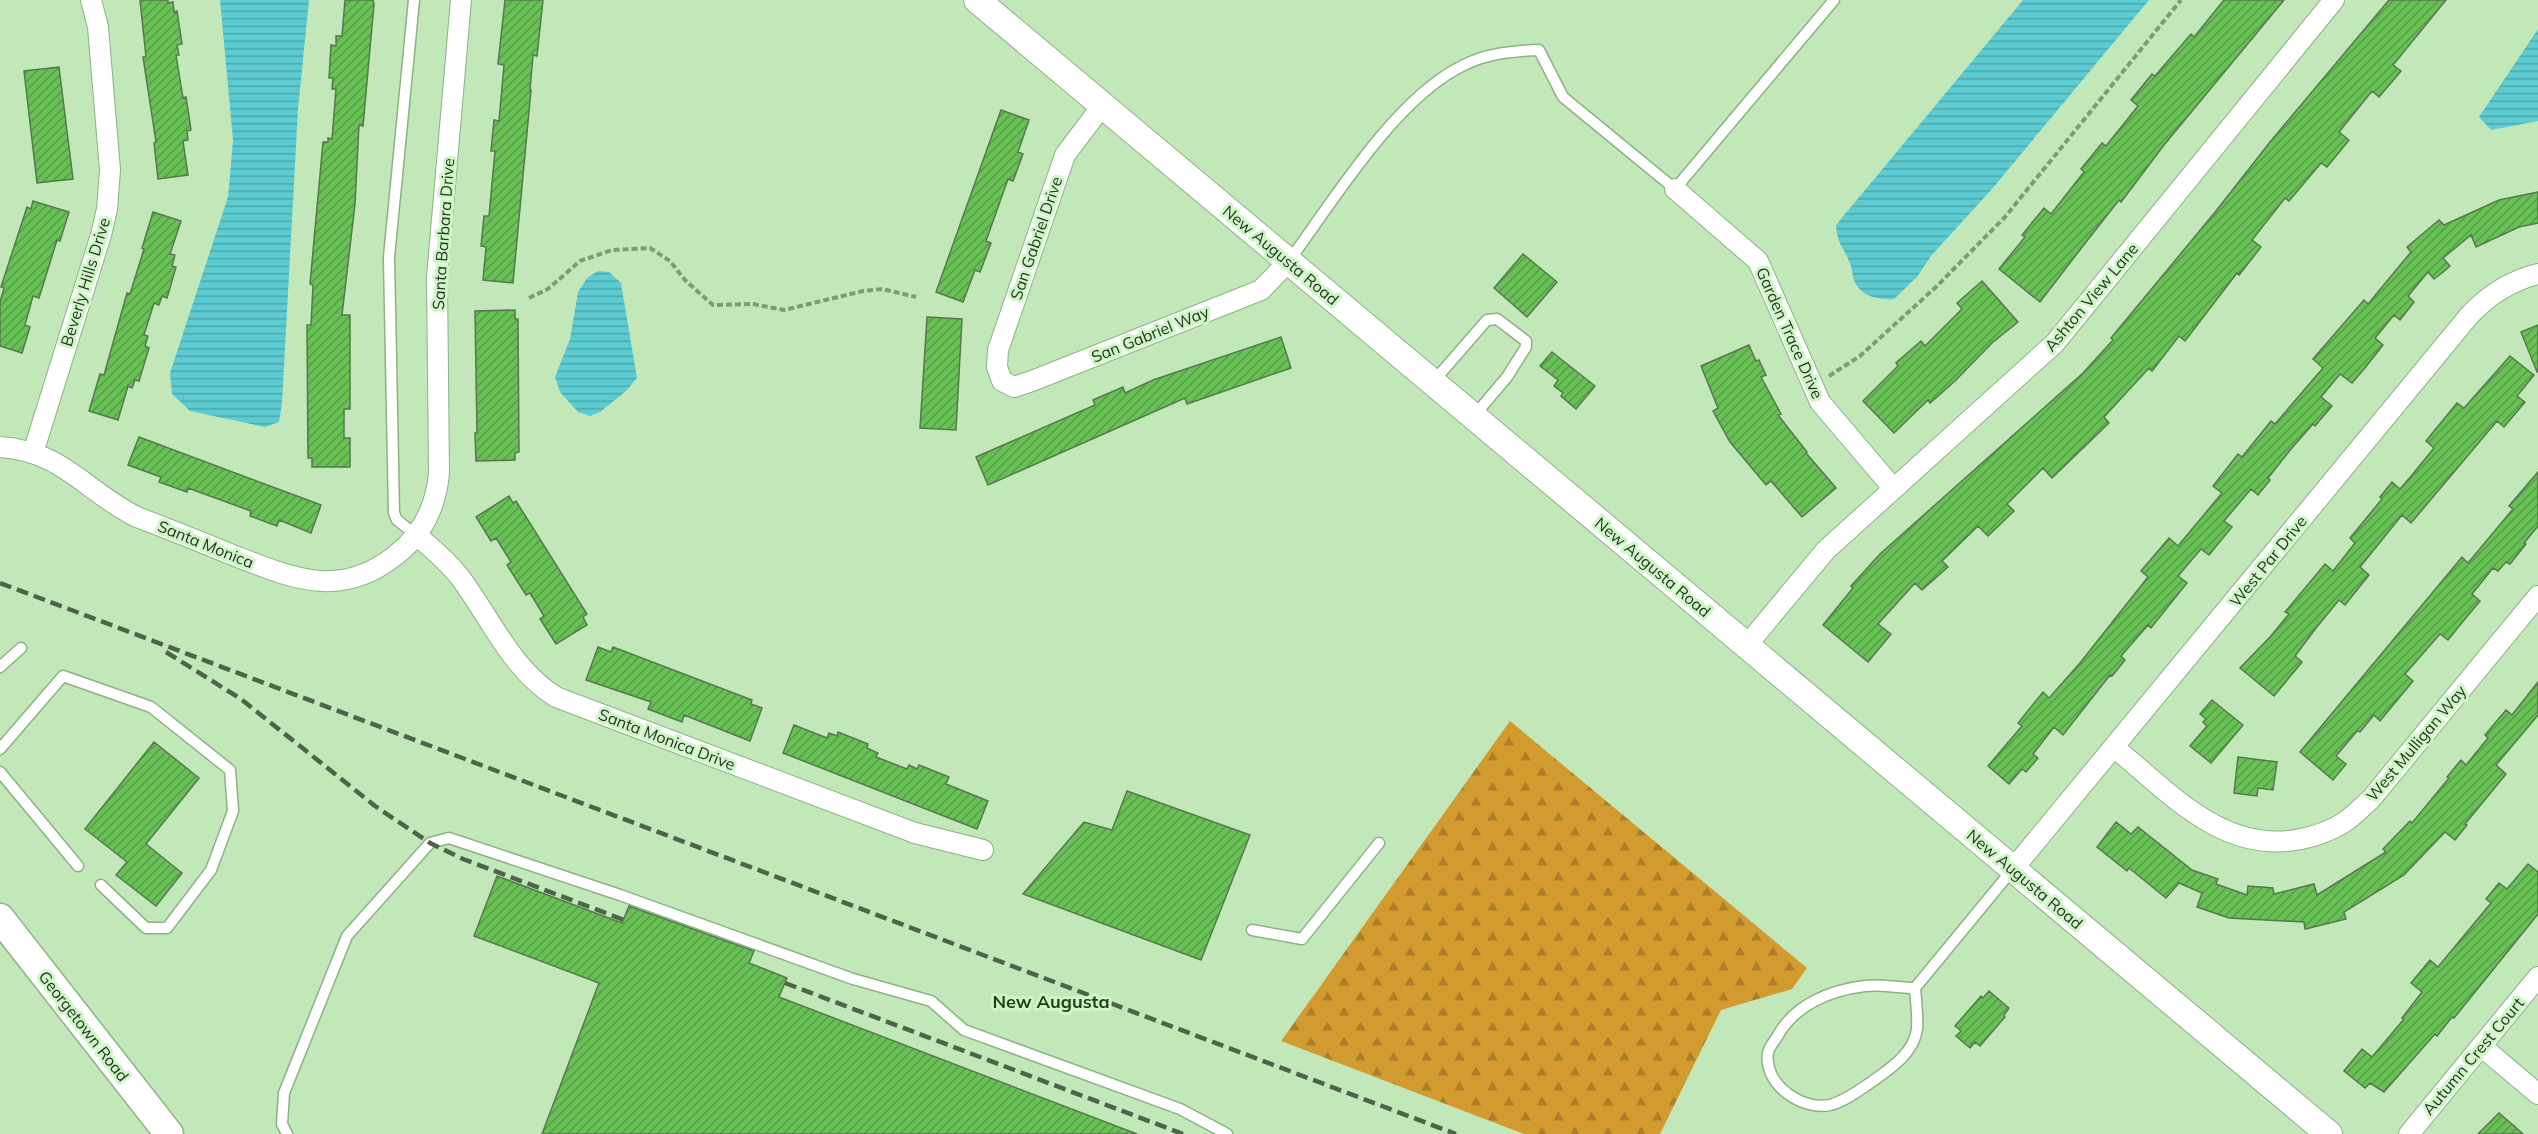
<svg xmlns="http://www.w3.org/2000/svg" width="2538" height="1134" font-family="Mulish,sans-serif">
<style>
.forest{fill:url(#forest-firs)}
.water{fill:url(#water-rules)}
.building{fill:url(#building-hatch);stroke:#56784e;stroke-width:1.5}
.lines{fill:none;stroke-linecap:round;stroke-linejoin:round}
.service-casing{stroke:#8db185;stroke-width:13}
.minor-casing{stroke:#8db185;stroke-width:22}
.tertiary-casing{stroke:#8db185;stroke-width:28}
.secondary-casing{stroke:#8db185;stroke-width:31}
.path{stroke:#7e9b79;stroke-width:4;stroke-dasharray:6 3;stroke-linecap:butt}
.service{stroke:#fff;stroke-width:10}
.minor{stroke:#fff;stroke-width:20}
.tertiary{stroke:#fff;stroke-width:26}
.secondary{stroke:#fff;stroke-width:28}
.rail{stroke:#4e634a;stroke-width:4.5;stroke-dasharray:12 6;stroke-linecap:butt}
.labels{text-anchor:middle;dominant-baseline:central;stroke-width:6;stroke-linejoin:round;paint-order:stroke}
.street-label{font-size:16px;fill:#263523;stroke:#cff6c7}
.neighbourhood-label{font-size:18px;font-weight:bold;fill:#1f3f18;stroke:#cff6c7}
</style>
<defs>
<pattern id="forest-firs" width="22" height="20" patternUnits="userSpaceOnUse" patternTransform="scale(1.5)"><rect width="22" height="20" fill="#d29b2f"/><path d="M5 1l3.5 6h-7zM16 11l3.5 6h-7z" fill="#aa7f28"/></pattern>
<pattern id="water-rules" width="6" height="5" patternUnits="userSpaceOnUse" patternTransform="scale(1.5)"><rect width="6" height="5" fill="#5dccd2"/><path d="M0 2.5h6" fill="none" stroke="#4da6aa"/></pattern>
<pattern id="building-hatch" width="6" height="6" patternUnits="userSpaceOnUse" patternTransform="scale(1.5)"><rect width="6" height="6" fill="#68c155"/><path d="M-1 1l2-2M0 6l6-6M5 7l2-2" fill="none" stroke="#559e46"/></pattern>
</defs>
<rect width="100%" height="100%" fill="#c2e8ba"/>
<!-- forest -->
<path class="forest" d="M 1510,721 L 1807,968 L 1792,989 L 1721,1010 L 1660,1134 L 1524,1134 L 1281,1041 Z"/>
<!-- water -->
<path class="water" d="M 220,0 L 309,0 L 298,109 L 282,403 L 279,422 L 265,427 L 190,411 L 172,394 L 170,373 L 228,197 L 233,140 Z
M 2023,0 L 2149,0 L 1992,189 L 1931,256 L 1917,277 L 1894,299 C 1878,300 1861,297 1854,280 C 1852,273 1852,267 1849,261 C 1842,245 1837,243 1836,225 Z
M 2538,29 L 2538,121 L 2491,130 L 2479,117 Z
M 598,271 L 609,272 L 621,283 L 637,378 L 626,391 L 600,412 L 590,416 L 578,412 L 560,392 L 555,377 L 570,339 L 578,292 L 587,278 Z"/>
<!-- building -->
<path class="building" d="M 140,0 L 168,0 L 168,3 L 173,2 L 174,12 L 177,11 L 182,44 L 177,45 L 179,55 L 176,55 L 183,98 L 186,97 L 191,130 L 187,131 L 188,140 L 183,141 L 188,175 L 158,179 L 154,143 L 156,142 L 143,57 L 146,57 Z
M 345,0 L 373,0 L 374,4 L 363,126 L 359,125 L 355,204 L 342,315 L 350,315 L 350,409 L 344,409 L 344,438 L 350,438 L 350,467 L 312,467 L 312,458 L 308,458 L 307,325 L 311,325 L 313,285 L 310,284 L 323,142 L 328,142 L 328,138 L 332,139 L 336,89 L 332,89 L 333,78 L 329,78 L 331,45 L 336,46 L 336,36 L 342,36 Z
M 505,0 L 543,0 L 537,56 L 533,55 L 530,90 L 531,90 L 513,283 L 483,280 L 486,247 L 481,246 L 484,216 L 489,216 L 495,151 L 491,151 L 494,120 L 499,121 L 504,65 L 498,64 Z
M 2224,0 L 2284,0 L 2164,145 L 2121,202 L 2119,200 L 2086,242 L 2040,302 L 1999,269 L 2025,237 L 2022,235 L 2044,208 L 2051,214 L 2084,172 L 2081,169 L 2102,143 L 2106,146 L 2138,106 L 2131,100 L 2152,74 L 2155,76 L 2191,34 L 2194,37 Z
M 2389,0 L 2446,0 L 2393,65 L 2401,71 L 2379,97 L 2372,91 L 2339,132 L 2349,140 L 2327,167 L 2321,163 L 2289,201 L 2285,198 L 2252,240 L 2261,247 L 2239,275 L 2237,273 L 2185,341 L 2179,336 L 2152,371 L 2149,368 L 2104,417 L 2109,423 L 2052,478 L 2043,468 L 2007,504 L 2014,511 L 1988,536 L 1978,526 L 1942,561 L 1948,567 L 1922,590 L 1915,583 L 1878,624 L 1891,634 L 1868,662 L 1823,625 L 1853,588 L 1851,586 L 1880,554 L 2083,373 L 2113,340 L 2111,338 L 2216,211 L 2270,142 Z
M 59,67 L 73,179 L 37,183 L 24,71 Z
M 1001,110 L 1029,120 L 1018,152 L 1023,154 L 1013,181 L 1008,179 L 986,241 L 991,243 L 980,272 L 975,270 L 963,302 L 936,292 Z
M 2538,192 L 2538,223 L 2519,227 L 2476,247 L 2471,235 L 2443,258 L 2450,266 L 2442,273 L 2434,279 L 2428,272 L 2408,296 L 2414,302 L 2400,320 L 2394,315 L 2375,338 L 2383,345 L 2364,369 L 2352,383 L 2340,374 L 2321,397 L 2332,406 L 2315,426 L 2313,424 L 2291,449 L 2268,478 L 2270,480 L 2258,495 L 2251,489 L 2224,521 L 2232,527 L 2209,555 L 2201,549 L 2178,576 L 2187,583 L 2151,628 L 2148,625 L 2121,656 L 2125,660 L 2112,676 L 2110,675 L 2063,735 L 2054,727 L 2033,754 L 2038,758 L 2026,772 L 2022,769 L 2009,784 L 1988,766 L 2022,726 L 2018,723 L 2043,692 L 2049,698 L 2080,663 L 2148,577 L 2141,571 L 2169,538 L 2178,546 L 2222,493 L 2213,486 L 2238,454 L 2242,457 L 2271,421 L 2275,424 L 2323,368 L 2313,359 L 2364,300 L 2368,304 L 2411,252 L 2407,247 L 2439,220 L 2444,225 L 2499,200 Z
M 33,201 L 69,212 L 60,241 L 57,240 L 39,298 L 33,296 L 25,325 L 30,327 L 22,353 L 0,346 L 0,302 L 4,288 L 1,287 L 27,207 L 31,209 Z
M 153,212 L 181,221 L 170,254 L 175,255 L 172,266 L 176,267 L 167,298 L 162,296 L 159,305 L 154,303 L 144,335 L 148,336 L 145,346 L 149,348 L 139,381 L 135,380 L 132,388 L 128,386 L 118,420 L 89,411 L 100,374 L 104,375 L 127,293 L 130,294 L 144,249 L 142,248 Z
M 1523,254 L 1557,282 L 1527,317 L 1494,288 Z
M 1982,281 L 2018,322 L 1992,343 L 1955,381 L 1930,403 L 1928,400 L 1894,433 L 1863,401 L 1898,366 L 1896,363 L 1921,341 L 1925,346 L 1962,309 L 1957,303 Z
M 515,310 L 515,319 L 518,319 L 519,452 L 515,453 L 515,460 L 476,461 L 475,433 L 477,433 L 475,311 Z
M 927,317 L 962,319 L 956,430 L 920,428 Z
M 2538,325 L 2538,371 L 2537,372 L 2521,332 Z
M 1281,337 L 1291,368 L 1187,404 L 1185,398 L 988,485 L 976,457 L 1095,405 L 1093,400 L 1123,387 L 1125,393 L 1153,380 Z
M 1749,345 L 1756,361 L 1759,360 L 1766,375 L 1761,377 L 1781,414 L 1778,415 L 1807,452 L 1806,453 L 1836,488 L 1802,517 L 1771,481 L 1766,485 L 1730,442 L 1713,411 L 1718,408 L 1701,366 Z
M 1552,352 L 1595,386 L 1576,409 L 1561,396 L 1563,393 L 1554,386 L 1558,380 L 1540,366 Z
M 2510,356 L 2534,375 L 2517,396 L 2525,402 L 2504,427 L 2497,421 L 2411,523 L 2402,515 L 2360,567 L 2369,575 L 2345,605 L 2339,600 L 2316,628 L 2295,656 L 2302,662 L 2274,696 L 2240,668 L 2270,637 L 2289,614 L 2285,612 L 2325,564 L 2333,571 L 2355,543 L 2350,538 L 2382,499 L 2380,497 L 2392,482 L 2400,489 L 2412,475 L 2434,448 L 2426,441 L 2457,403 L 2464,408 Z
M 139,437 L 321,505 L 311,533 L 279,520 L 277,526 L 250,516 L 251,511 L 188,488 L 187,492 L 159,482 L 161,477 L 128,465 Z
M 2538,472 L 2538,526 L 2524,543 L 2526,544 L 2510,564 L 2506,562 L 2498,571 L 2493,568 L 2472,594 L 2480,601 L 2460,625 L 2448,640 L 2440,634 L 2405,674 L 2413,681 L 2380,721 L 2374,715 L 2360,732 L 2357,731 L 2336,756 L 2346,764 L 2333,780 L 2300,752 L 2462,557 L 2468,563 L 2513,509 L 2509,506 Z
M 509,496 L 513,503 L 516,501 L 587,614 L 583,617 L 587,625 L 556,644 L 540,619 L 544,616 L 530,593 L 526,595 L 507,565 L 511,562 L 496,538 L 491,541 L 476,517 Z
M 598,647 L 611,652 L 613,647 L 752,700 L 751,704 L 762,708 L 750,741 L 684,715 L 682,722 L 648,709 L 651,702 L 586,680 Z
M 2538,682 L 2538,715 L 2496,765 L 2506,774 L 2465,824 L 2467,825 L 2455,840 L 2445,832 L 2404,875 L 2344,912 L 2346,919 L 2305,929 L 2304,922 L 2229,918 L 2197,907 L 2202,893 L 2179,883 L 2166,898 L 2129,868 L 2127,871 L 2097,847 L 2116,822 L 2131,834 L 2138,827 L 2192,870 L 2218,879 L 2216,884 L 2247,895 L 2248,886 L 2273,888 L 2274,894 L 2314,884 L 2317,895 L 2386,852 L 2383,849 L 2410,821 L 2412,823 L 2449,778 L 2447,777 L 2461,760 L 2466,765 L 2488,738 L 2485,735 L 2506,710 L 2512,715 Z
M 2212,700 L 2243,725 L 2211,763 L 2190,746 L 2207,726 L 2203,722 L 2206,719 L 2200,714 Z
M 794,725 L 827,738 L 829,733 L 837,736 L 838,732 L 868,744 L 867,748 L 878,753 L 876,757 L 907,769 L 909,765 L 917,769 L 919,765 L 949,777 L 946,784 L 988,801 L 977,829 L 783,753 Z
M 154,742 L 199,778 L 146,844 L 182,873 L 156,906 L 116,875 L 127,862 L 85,829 Z
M 2238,757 L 2277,762 L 2273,790 L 2258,788 L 2257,796 L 2234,793 Z
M 1127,791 L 1250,835 L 1201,960 L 1023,894 L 1084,822 L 1112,830 Z
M 2528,864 L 2538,872 L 2538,914 L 2454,1018 L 2452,1017 L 2437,1036 L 2435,1034 L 2384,1092 L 2370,1083 L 2365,1088 L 2344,1071 L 2362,1049 L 2372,1057 L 2404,1019 L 2402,1018 L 2422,992 L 2411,983 L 2430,960 L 2438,967 L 2491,903 L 2486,899 L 2499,883 L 2507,889 Z
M 497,876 L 622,923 L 629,906 L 754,951 L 749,963 L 787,978 L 779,997 L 1137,1134 L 542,1134 L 599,983 L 474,936 Z
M 1989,991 L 2009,1008 L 2004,1015 L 2005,1017 L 1980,1046 L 1975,1042 L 1970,1048 L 1956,1036 L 1961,1031 L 1955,1026 L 1981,996 L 1983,998 Z
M 2499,1113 L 2513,1125 L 2523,1134 L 2478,1134 Z"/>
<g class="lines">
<defs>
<path id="service" d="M 414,0 L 389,257 L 394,513 L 397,520 L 416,535
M 1289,261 C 1334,200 1395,98 1464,65 C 1488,53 1513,51 1539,50 L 1563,97 L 1675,189 L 1834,0
M 1433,382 L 1487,320 L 1497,319 L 1526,341 L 1526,347 L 1507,377 L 1474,416
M 0,667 L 21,648
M 0,749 L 63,676 L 151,707 L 230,770 L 233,811 L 211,870 L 167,928 L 146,928 L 101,885
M 0,772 L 78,866
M 1252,930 L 1302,939 L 1379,843
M 1915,988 C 1916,1001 1918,1016 1917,1029 C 1914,1054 1888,1070 1870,1083 C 1858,1091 1845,1101 1830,1105 C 1802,1111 1763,1084 1768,1053 C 1769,1048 1774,1041 1777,1037 C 1794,1005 1830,990 1865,986 C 1881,984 1899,988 1915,988 L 2013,869
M 287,1134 L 282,1124 L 284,1093 L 347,936 L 430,843 L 449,838 L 620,895 L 853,979 L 931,1001 L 964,1030 L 1180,1109 L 1227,1134"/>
<path id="minor" d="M 1102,106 L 1065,155 L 998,350 L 997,367 L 1002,381 L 1014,387 L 1032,381 L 1261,290 L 1289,261
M 1675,189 L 1758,261 L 1820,402 L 1893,488
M 0,447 C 63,451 86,492 137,517 C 168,529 199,541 230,554 C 290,577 339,601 396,555 C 422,535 436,506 439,473 L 437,277 L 461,0
M 33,453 L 101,235 L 107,209 L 110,170 L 98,27 L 91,0
M 416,535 C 432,548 446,560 459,576 C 491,618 510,668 556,697 L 915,833 L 983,850
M 1747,645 L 1826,550 L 2055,343 L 2334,0
M 2115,748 C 2169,792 2223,855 2301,839 C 2316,836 2330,831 2343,823 C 2354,816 2362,807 2371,799 L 2538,596
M 2013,869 L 2468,317 C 2487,296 2510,281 2538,274
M 2481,1046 L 2538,1094
M 2409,1134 L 2538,977"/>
<path id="tertiary" d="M 977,0 L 2329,1134"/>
<path id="secondary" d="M 0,918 L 169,1134"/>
</defs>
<!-- service casing -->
<use href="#service" class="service-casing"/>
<!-- minor casing -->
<use href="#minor" class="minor-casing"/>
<!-- tertiary casing -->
<use href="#tertiary" class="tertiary-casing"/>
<!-- secondary casing -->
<use href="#secondary" class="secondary-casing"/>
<!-- path -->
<path class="path" d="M 529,298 L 548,289 L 580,261 L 612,250 L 650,248 L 670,261 L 685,280 L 713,305 L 753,304 L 784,310 L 863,291 L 882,289 L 916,297
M 1829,376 L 1860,356 L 1936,287 L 2005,217 L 2181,0"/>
<!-- service -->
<use href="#service" class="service"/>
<!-- minor -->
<use href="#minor" class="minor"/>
<!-- tertiary -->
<use href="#tertiary" class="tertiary"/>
<!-- secondary -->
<use href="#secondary" class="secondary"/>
<!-- rail -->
<path class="rail" d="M 0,583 L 1456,1134
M 166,652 L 241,699 L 375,806 L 430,843 L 463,859 L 624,920
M 785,983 L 1183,1134"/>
</g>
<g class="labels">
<!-- street labels -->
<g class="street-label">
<text transform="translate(443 234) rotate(-86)">Santa Barbara Drive</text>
<text transform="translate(1036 238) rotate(-71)">San Gabriel Drive</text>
<text transform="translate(1281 255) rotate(40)">New Augusta Road</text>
<text transform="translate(85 282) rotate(-73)">Beverly Hills Drive</text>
<text transform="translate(2091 297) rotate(-50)">Ashton View Lane</text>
<text transform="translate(1790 333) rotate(66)">Garden Trace Drive</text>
<text transform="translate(1150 334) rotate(-22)">San Gabriel Way</text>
<text transform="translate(206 544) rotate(22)">Santa Monica</text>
<text transform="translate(2268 561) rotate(-51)">West Par Drive</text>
<text transform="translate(1653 567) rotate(40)">New Augusta Road</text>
<text transform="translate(667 739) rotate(21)">Santa Monica Drive</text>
<text transform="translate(2416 743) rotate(-50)">West Mulligan Way</text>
<text transform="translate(2025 879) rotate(40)">New Augusta Road</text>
<text transform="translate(84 1026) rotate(52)">Georgetown Road</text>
<text transform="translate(2473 1056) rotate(-50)">Autumn Crest Court</text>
</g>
<!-- neighbourhood labels -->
<g class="neighbourhood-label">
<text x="1051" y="1001">New Augusta</text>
</g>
</g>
</svg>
